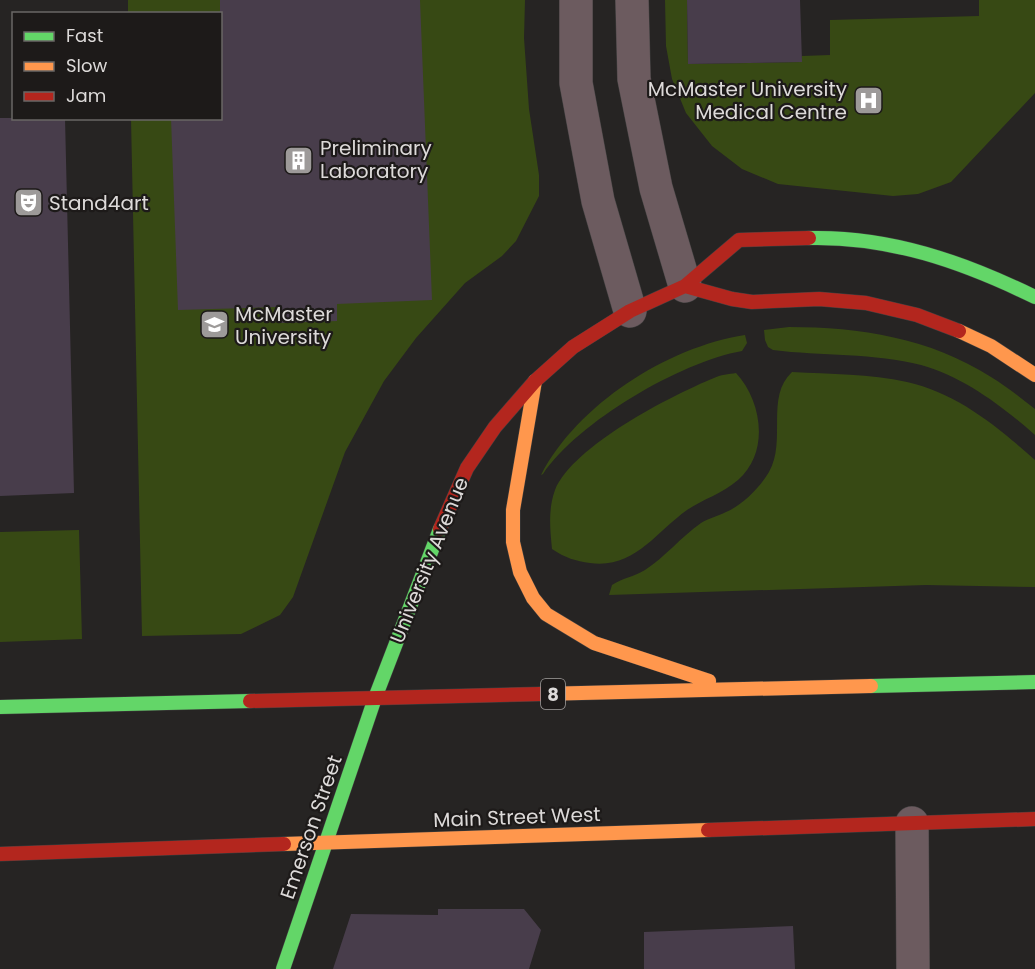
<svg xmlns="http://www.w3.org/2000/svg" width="1035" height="969" font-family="Poppins,sans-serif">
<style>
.green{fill:#374914}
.building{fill:#483d4b}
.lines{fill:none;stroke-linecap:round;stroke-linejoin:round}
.street-casing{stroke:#424141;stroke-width:34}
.fast-casing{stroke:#424141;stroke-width:15}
.slow-casing{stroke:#424141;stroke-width:15}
.jam-casing{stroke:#424141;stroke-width:15}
.street{stroke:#6c5b5f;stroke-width:33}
.fast{stroke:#63d668;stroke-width:14}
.slow{stroke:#ff974d;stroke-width:14}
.jam{stroke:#b3261e;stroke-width:14}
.labels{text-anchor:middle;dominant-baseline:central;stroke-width:4.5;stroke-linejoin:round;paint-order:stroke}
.shield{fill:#1d1a19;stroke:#a3a09f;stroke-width:1.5}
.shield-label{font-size:18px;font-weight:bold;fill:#dddad9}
.poi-label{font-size:20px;fill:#dddad9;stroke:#1d1a19;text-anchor:start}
.street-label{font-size:20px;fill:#dddad9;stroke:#1d1a19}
</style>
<rect width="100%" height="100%" fill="#262423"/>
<!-- green -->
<path class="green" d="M 128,0 L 525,0 L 524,38 L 529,109 L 539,175 L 539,196 L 516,241 L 502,256 L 465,283 L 416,338 L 384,381 L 345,452 L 293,597 L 280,615 L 241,634 L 142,636 L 131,119 L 220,118 L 220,14 L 128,13 Z
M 665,0 L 687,0 L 688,64 L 801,62 L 802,56 L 830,55 L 830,20 L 979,16 L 979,0 L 1035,0 L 1035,93 L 951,182 L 918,194 L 893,196 L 778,184 L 742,169 L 712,146 L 686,113 L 672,79 L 666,46 Z
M 789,327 C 860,327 930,338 991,377 C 1006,386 1021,398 1035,409 L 1035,435 C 1002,406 964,377 921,365 C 876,353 820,356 773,350 L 768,347 L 765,340 L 764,330 Z
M 745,335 L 747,343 L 742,351 C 680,362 578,422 543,474 L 541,475 C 577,405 667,347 745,335 Z
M 792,372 C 830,374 870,374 907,382 C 957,393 998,427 1035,460 L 1035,587 L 926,585 L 609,595 L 612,585 C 622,578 634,577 645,570 C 665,557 681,537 701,523 C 709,518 718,516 726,512 C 743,505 760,487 769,472 C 787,441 765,397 792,372 Z
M 736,373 C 762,401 770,452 738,480 C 722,494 703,499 687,510 C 655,533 634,569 590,563 C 576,561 565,558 552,549 C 550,529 548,509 555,490 C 573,446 670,396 714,378 C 720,375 729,374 736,373 Z
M 79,530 L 82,639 L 0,642 L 0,532 Z"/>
<!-- building -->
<path class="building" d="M 220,0 L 420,0 L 432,300 L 337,304 L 337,321 L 278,323 L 277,307 L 178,310 L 171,118 L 220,118 Z
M 687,0 L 800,0 L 802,62 L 688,64 Z
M 0,118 L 65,118 L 74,493 L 0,496 Z
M 438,909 L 524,909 L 541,930 L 529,969 L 333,969 L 351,914 L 438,915 Z
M 793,926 L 795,969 L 644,969 L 644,932 Z"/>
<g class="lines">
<defs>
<path id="street" d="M 576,0 L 576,83 L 598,201 L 630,311
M 632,0 L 634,79 L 656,188 L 685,286
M 912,823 L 913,969"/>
<path id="fast" d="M 809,238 C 890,236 963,262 1035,297
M 871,686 L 1035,682
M 0,707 L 250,701
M 283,969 L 375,698 L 440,529"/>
<path id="slow" d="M 959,331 L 991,346 L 1035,375
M 535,381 L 513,510 L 513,542 L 520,572 L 533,598 L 546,614 L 594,643 L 709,681
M 541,694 L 871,686
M 284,844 L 708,830"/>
<path id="jam" d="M 685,286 L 732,299 L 752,302 L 819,299 L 866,303 L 917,315 L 959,331
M 440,529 L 467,468 L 495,427 L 535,381 L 573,347 L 630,311 L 685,286 L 739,240 L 809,238
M 250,701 L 541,694
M 708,830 L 1035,819
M 0,854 L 284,844"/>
</defs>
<!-- street casing -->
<use href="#street" class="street-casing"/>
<!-- fast casing -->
<use href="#fast" class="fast-casing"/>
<!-- slow casing -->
<use href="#slow" class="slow-casing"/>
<!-- jam casing -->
<use href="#jam" class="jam-casing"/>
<!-- street -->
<use href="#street" class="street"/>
<!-- fast -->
<use href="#fast" class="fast"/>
<!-- slow -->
<use href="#slow" class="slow"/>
<!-- jam -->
<use href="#jam" class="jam"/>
</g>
<!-- icons -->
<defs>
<symbol id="hospital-square" viewBox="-11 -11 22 22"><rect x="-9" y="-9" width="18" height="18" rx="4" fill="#9d9a99" stroke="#1d1a19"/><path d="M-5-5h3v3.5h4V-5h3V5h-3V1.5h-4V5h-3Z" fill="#fff"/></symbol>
<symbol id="building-square" viewBox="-11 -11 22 22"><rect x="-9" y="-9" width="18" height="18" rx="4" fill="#9d9a99" stroke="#1d1a19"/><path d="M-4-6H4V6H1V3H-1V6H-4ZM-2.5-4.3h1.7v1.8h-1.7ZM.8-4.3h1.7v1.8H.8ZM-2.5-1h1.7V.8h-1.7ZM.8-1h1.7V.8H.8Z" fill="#fff"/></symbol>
<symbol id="theatre-square" viewBox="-11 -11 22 22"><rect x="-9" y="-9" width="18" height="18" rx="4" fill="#9d9a99" stroke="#1d1a19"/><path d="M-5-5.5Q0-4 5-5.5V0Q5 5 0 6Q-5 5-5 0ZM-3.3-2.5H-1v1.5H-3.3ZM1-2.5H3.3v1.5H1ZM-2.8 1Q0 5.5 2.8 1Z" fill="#fff"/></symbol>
<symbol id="university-square" viewBox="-11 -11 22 22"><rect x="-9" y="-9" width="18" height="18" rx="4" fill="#9d9a99" stroke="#1d1a19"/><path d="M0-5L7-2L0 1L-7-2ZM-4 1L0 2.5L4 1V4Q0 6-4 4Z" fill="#fff"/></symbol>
</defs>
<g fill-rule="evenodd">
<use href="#hospital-square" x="852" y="84" width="33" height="33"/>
<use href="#building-square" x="282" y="144" width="33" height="33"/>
<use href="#theatre-square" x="12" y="186" width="33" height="33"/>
<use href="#university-square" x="198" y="308" width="33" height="33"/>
</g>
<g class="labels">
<!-- shield labels -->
<rect class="shield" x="541" y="679" width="24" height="30" rx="4.5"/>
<g class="shield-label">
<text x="553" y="694">8</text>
</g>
<!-- poi labels -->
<g class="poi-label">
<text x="847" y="89" text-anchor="end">McMaster University<tspan x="847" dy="23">Medical Centre</tspan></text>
<text x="320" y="148">Preliminary<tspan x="320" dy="23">Laboratory</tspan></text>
<text x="49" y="203">Stand4art</text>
<text x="235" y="314">McMaster<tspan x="235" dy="23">University</tspan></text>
</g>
<!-- street labels -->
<g class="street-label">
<text transform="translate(429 560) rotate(-68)">University Avenue</text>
<text transform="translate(517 817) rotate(-2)">Main Street West</text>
<text transform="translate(311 827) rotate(-71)">Emerson Street</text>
</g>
</g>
<!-- legend -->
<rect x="12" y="12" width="210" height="108" fill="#1d1a19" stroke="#6a6766" stroke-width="1.5"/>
<rect x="24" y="32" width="30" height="9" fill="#63d668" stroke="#6a6766" stroke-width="1.5"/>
<text x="66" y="42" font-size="18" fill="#dddad9">Fast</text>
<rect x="24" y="62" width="30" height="9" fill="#ff974d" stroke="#6a6766" stroke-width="1.5"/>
<text x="66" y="72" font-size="18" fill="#dddad9">Slow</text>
<rect x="24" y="92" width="30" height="9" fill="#b3261e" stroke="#6a6766" stroke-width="1.5"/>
<text x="66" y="102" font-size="18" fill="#dddad9">Jam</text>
</svg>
